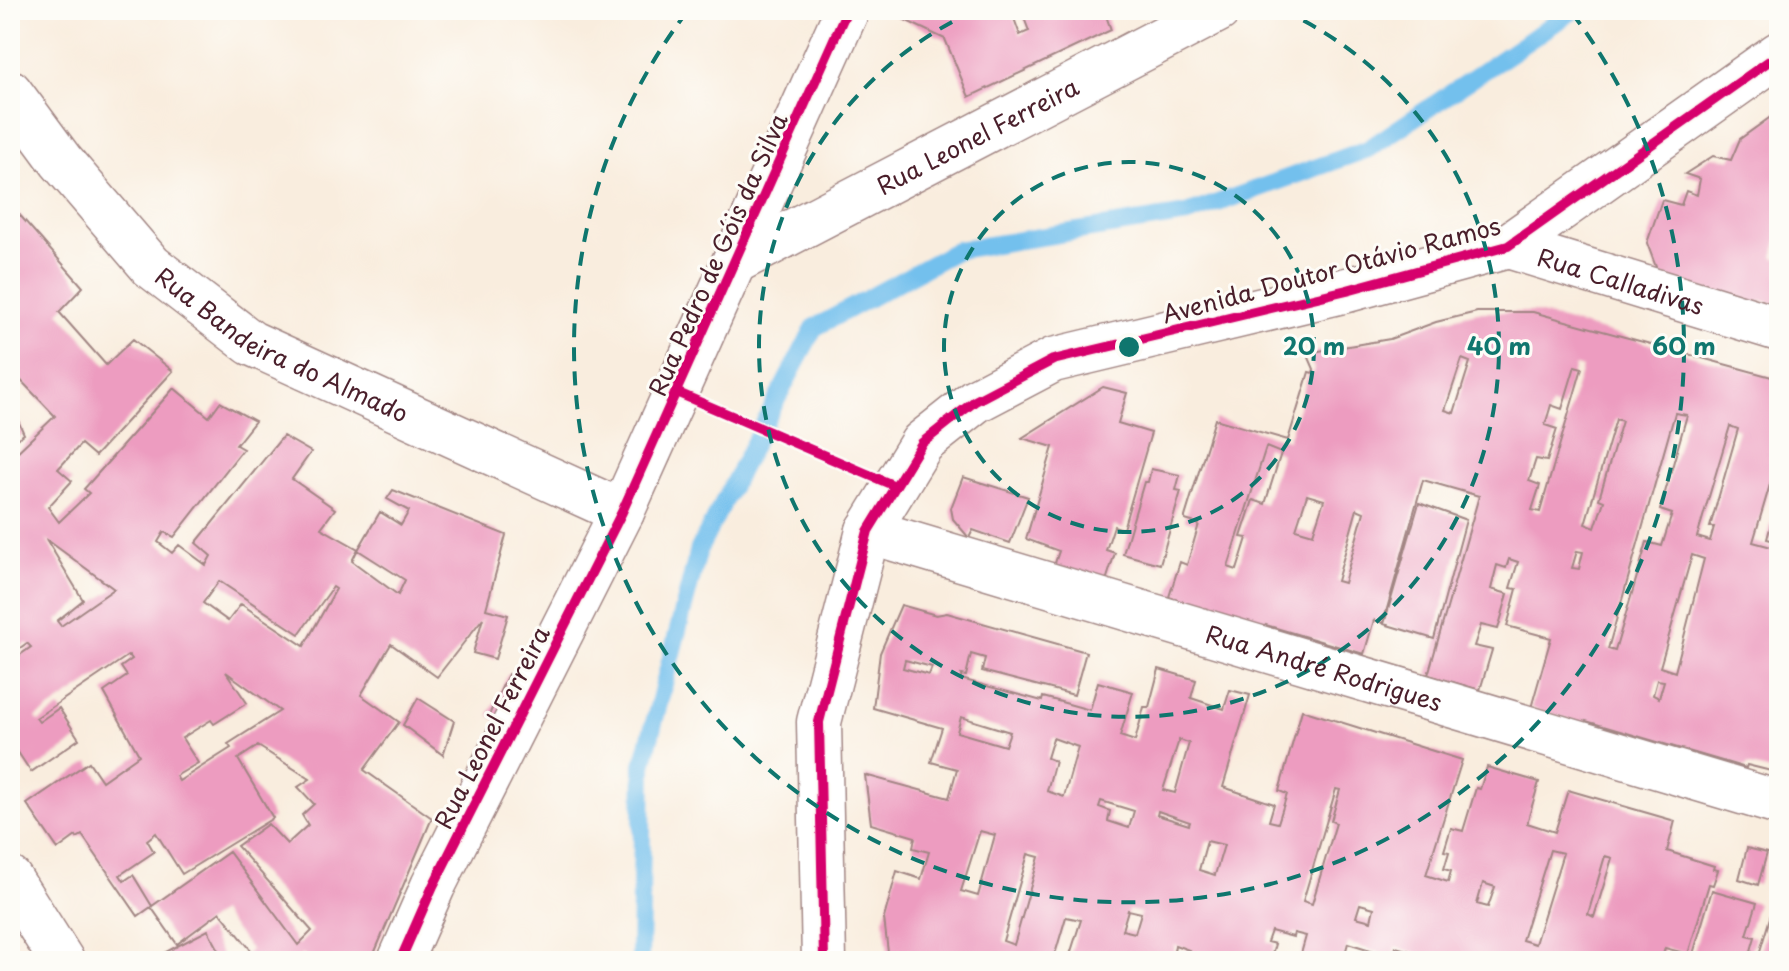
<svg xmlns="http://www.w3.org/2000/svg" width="1789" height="971" font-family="'Playpen Sans',sans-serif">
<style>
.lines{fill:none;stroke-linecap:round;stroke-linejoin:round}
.stream{stroke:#73c0ed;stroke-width:18}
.building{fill:#ed9cc0;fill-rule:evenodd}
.minor-casing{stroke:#a28684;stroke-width:47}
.minor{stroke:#fff;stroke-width:44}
.cycleway-casing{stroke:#fdfcf7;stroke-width:15}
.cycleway{stroke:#d6006c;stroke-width:10}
.ring{fill:none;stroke:#0f766e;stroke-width:4;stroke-dasharray:14 10}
.labels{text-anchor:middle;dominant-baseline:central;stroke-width:6;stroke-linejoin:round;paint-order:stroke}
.street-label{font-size:24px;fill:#4a1f2b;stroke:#fdfcf7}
.centre{fill:#0f766e;stroke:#fdfcf7;stroke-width:4}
.ring-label{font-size:24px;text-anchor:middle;font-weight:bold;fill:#0f766e;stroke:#fdfcf7;stroke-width:6;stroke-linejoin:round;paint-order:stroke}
</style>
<rect width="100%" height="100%" fill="#fdfcf7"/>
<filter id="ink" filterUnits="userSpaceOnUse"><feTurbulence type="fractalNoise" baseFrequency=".0125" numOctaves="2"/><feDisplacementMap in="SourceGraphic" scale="16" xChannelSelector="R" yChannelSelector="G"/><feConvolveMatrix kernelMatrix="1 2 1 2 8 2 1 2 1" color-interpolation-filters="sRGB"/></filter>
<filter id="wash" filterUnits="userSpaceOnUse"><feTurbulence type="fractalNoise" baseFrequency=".006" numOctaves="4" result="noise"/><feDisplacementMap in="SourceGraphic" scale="32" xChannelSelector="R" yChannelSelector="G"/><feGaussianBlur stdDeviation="1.8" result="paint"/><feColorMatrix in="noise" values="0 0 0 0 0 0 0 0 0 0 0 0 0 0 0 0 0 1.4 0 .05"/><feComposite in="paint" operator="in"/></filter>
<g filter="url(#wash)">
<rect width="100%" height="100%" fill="#f9edde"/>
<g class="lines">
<!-- stream -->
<path class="stream" d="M 640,961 L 643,765 L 699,549 L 814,328 L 957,250 L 1187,214 L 1368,149 L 1574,10"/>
</g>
<g id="blocks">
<!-- building -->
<path class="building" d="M 893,10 L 1011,10 L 1020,35 L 1029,31 L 1021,10 L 1104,10 L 1111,30 L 969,97 L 945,39 L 892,14 Z
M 1779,111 L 1779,235 L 1773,257 L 1779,259 L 1779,305 L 1760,300 L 1758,307 L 1659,275 L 1647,243 L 1662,200 L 1681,205 L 1686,191 L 1697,195 L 1700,179 L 1685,174 L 1713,156 L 1731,160 L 1740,139 Z
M 10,204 L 83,287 L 59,312 L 106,365 L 133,339 L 173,371 L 95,456 L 81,444 L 58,469 L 72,481 L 48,507 L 59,522 L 89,493 L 84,489 L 174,388 L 209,417 L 220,402 L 255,421 L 236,445 L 243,449 L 174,537 L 164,532 L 158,542 L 172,553 L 179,545 L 206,565 L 211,556 L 196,543 L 283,436 L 311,452 L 292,479 L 335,509 L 321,528 L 358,549 L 352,561 L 398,595 L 405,580 L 358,550 L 380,512 L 401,525 L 409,511 L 387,499 L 393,490 L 506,535 L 486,609 L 508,615 L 495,659 L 473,653 L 483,618 L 437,677 L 391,644 L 361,695 L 399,722 L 364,770 L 432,818 L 371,961 L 309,961 L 303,954 L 293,961 L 251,961 L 246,954 L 251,950 L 220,912 L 177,944 L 151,907 L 138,916 L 82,835 L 77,838 L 76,836 L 58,849 L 27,804 L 89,762 L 102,781 L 139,755 L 104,692 L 127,676 L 121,667 L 132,659 L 129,655 L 36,718 L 39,722 L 59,708 L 79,739 L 31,772 L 10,740 L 10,662 L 31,647 L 27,643 L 10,655 L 10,459 L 55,416 L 10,369 ZM 46,539 L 114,589 L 61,626 L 57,621 L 83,600 ZM 219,581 L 299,634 L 333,587 L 336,589 L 304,646 L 241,604 L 228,621 L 203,603 ZM 226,672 L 280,711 L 228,744 L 231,748 L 179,781 L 176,776 L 198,763 L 182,738 L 211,720 L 214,724 L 247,703 ZM 258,746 L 310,779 L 298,787 L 314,804 L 302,815 L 308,825 L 287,844 L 268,824 L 237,846 L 312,931 L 298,945 L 229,852 L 152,906 L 133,875 L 124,881 L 120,875 L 154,852 L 147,840 L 156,833 L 182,874 L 273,818 L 238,759 Z
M 1477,312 L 1533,312 L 1779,379 L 1779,454 L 1753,542 L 1779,549 L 1779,773 L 1747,765 L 1746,768 L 1586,721 L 1585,724 L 1531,708 L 1551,638 L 1507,626 L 1517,589 L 1510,588 L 1518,562 L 1509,559 L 1506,568 L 1497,565 L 1491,589 L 1508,594 L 1498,629 L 1481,625 L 1474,646 L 1492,650 L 1480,690 L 1428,675 L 1479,496 L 1423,480 L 1383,623 L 1374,620 L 1364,654 L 1266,625 L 1264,632 L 1169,597 L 1180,562 L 1187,565 L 1199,524 L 1185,520 L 1185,517 L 1215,419 L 1288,440 L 1309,372 L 1313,373 L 1314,369 L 1307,353 L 1390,339 L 1436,322 ZM 1462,359 L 1470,362 L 1454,413 L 1445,410 ZM 1575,366 L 1582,368 L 1540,512 L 1532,510 L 1540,485 L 1529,481 L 1536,459 L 1547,461 L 1557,429 L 1545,425 L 1551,405 L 1562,409 ZM 1675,413 L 1687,415 L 1660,510 L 1672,514 L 1662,546 L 1647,542 L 1615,651 L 1608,649 ZM 1616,419 L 1622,421 L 1599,499 L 1604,501 L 1595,528 L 1585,524 ZM 1730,426 L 1738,429 L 1710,527 L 1714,527 L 1710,541 L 1697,537 ZM 1266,447 L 1281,453 L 1265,504 L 1253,500 L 1241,537 L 1247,538 L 1237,570 L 1228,567 ZM 1307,495 L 1324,500 L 1313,534 L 1296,529 ZM 1357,509 L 1364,512 L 1344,583 L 1337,581 ZM 1577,551 L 1583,552 L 1579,569 L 1572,568 ZM 1692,555 L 1704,559 L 1675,672 L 1660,667 ZM 1657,680 L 1664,681 L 1659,698 L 1653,695 Z
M 1103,387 L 1127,393 L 1118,423 L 1151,433 L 1123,529 L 1114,526 L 1106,550 L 1115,553 L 1106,581 L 1053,569 L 1059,551 L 1026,539 L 1053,447 L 1022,438 Z
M 10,402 L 24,434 L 10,443 Z
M 1151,469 L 1180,475 L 1176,490 L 1181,491 L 1160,564 L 1123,554 L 1144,482 L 1148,482 Z
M 963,477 L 1028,497 L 1010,543 L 973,530 L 969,538 L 953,519 L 951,508 Z
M 1778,499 L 1779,499 L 1779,542 L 1767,539 Z
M 1419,503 L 1466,520 L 1434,639 L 1384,624 Z
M 901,605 L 936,615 L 947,613 L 1086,652 L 1074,695 L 982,671 L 985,658 L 971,654 L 966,676 L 961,675 L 961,679 L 1042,701 L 1043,697 L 1090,710 L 1098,682 L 1133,692 L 1120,736 L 1135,741 L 1144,707 L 1149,707 L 1159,669 L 1196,680 L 1191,698 L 1224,709 L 1230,690 L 1250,695 L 1223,787 L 1274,804 L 1269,821 L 1278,823 L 1287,794 L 1279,791 L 1302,710 L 1462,760 L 1426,875 L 1448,882 L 1451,871 L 1444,869 L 1449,852 L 1444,851 L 1451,828 L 1463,831 L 1476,788 L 1480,789 L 1487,767 L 1539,782 L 1527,823 L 1555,832 L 1568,790 L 1675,821 L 1667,851 L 1714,866 L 1713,869 L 1718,870 L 1713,885 L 1709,884 L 1688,954 L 1665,948 L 1661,961 L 1444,961 L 1396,947 L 1392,961 L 1378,961 L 1380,953 L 1348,943 L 1343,961 L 1299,961 L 1306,936 L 1294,933 L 1293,937 L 1271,931 L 1267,942 L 1275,944 L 1270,961 L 1068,961 L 1081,920 L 1066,917 L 1053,961 L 889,961 L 884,918 L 897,871 L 921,879 L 929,852 L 913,848 L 915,837 L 871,824 L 865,775 L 949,798 L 957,769 L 931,762 L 942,728 L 873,708 L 880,653 ZM 905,660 L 932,667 L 929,675 L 903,668 ZM 961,717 L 1010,732 L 1005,746 L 957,732 ZM 1053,738 L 1078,747 L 1064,797 L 1047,791 L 1055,761 L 1047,758 ZM 1179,740 L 1189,743 L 1175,793 L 1163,790 ZM 1336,789 L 1340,790 L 1331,821 L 1336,823 L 1312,904 L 1303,901 ZM 1101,801 L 1134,811 L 1129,828 L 1108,821 L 1110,811 L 1099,807 ZM 1158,811 L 1190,822 L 1189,825 L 1157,815 ZM 980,831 L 995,835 L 978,896 L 961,891 ZM 1207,841 L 1224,845 L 1215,875 L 1199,870 ZM 1550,850 L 1563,853 L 1535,944 L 1522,940 ZM 1028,854 L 1039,857 L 1014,945 L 1003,941 ZM 1605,856 L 1612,858 L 1594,917 L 1588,914 ZM 1483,883 L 1495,887 L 1488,907 L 1477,904 ZM 1360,904 L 1374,908 L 1371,921 L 1356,917 ZM 1128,910 L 1141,913 L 1135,933 L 1122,930 ZM 1175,945 L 1189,950 L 1187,954 L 1174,951 Z
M 508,674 L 520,680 L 501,724 L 489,715 Z
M 418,698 L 454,721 L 443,755 L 403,725 Z
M 1747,848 L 1767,853 L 1758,885 L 1739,879 Z
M 1712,890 L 1757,903 L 1747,935 L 1755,937 L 1748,961 L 1691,961 Z
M 1778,891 L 1779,961 L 1757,961 Z
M 208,930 L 225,961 L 171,961 L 166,952 Z"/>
</g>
</g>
<g filter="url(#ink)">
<use href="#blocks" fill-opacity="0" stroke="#a28684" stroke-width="2"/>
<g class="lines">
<defs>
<g id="minor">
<path id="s1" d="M 10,92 L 61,161 L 151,266 L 251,343 L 622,512"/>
<path id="s2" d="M 1508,246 L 1779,329"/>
<path id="s3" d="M 736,261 L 1218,10"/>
<path id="s4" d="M 868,531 L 1779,803"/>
<path d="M 10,879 L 62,961"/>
<path d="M 400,961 L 433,886 L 622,512 L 847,10"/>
<path d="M 824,961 L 819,722 L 868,531 L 922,443 L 975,401 L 1053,360 L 1347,290 L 1508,246 L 1779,54"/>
</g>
</defs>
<!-- minor casing -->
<use href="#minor" class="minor-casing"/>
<!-- minor -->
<use href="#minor" class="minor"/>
<defs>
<path id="cycleway" d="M 676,392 L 895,486
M 400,961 L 433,886 L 622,512 L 847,10
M 824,961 L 819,722 L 868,531 L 922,443 L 975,401 L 1053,360 L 1347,290 L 1508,246 L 1779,54"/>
</defs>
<!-- cycleway casing -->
<use href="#cycleway" class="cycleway-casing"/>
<!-- cycleway -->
<use href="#cycleway" class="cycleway"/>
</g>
</g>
<!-- distance rings -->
<g class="ring">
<circle cx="1129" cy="347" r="185"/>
<path d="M1282 10A370 370 0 1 1 976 10"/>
<path d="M1572 13A555 555 0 1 1 686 13"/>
</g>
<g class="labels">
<!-- street labels -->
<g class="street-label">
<text stroke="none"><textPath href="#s3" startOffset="272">Rua Leonel Ferreira</textPath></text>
<text transform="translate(717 254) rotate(-66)">Rua Pedro de Góis da Silva</text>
<text transform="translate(1331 269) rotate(-15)">Avenida Doutor Otávio Ramos</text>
<text stroke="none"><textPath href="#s2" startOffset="118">Rua Calladivas</textPath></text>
<text stroke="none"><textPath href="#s1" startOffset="378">Rua Bandeira do Almado</textPath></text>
<text stroke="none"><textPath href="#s4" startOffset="476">Rua André Rodrigues</textPath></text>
<text transform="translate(491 727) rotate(-63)">Rua Leonel Ferreira</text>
</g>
</g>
<circle cx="1129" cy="347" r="12" class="centre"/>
<g class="ring-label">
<text x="1314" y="355">20 m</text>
<text x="1499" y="355">40 m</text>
<text x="1684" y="355">60 m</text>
</g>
<!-- margin -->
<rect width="1789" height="971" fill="none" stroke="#fdfcf7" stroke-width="40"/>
</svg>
